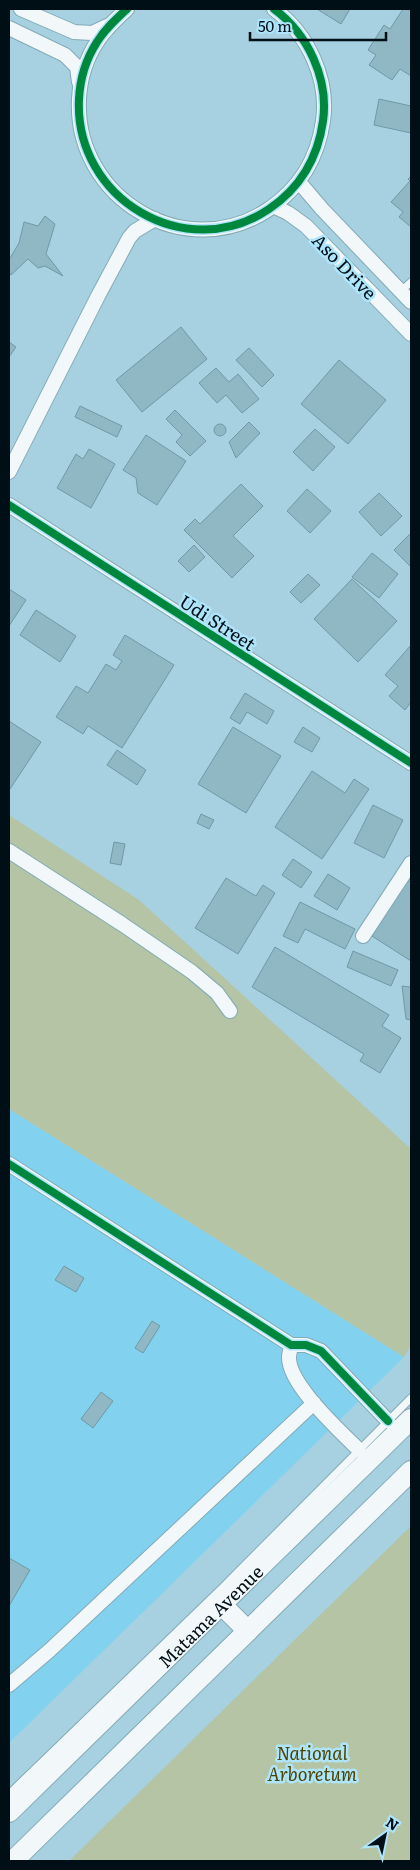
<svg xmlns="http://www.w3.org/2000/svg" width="420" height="1870" font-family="Literata,serif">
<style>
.built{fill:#82d2ef}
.green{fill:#b4c4a4}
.building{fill:#90b7c4;stroke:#6f99a7}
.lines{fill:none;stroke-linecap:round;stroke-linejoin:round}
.lane-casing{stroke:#83aab7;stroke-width:9}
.street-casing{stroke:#83aab7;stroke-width:16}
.secondary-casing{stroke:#83aab7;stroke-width:22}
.lane{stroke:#f2f8fa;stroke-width:7}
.street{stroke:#f2f8fa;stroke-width:14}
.secondary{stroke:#f2f8fa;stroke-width:20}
.cycleway-casing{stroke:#aee5fb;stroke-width:11}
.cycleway{stroke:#00873e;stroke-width:8}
.labels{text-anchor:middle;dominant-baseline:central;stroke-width:5;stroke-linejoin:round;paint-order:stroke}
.street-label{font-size:18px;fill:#000f16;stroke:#aee5fb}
.park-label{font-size:18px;font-style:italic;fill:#4b4501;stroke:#aee5fb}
</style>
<rect width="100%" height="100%" fill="#a7d0e0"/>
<!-- built -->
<path class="built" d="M 9,1109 L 404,1357 L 9,1743 Z"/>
<!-- green -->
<path class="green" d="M 9,815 L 139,900 L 411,1149 L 411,1345 L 404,1357 L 9,1109 Z
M 411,1526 L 411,1861 L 69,1861 Z"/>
<!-- building -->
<path class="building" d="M 317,9 L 350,9 L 341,24 Z
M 403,9 L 411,10 L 411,76 L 400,69 L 392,80 L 369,65 L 376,55 L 368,50 L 384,25 L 390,29 Z
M 379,99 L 411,106 L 411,133 L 374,125 Z
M 411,176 L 411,227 L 399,217 L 403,212 L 391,202 L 410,181 L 408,179 Z
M 45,216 L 55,224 L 46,254 L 63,276 L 45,266 L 38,268 L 28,259 L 11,275 L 9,272 L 9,260 L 19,243 L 24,222 L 38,226 Z
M 181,327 L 207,359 L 142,412 L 116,380 Z
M 9,342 L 16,347 L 9,357 Z
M 249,348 L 274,375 L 262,387 L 236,360 Z
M 339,360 L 386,400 L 348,444 L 301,404 Z
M 216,368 L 229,382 L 238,374 L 259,399 L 242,413 L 226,395 L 217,403 L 199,383 Z
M 80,406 L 122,426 L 117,437 L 75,417 Z
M 175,410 L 206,441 L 190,456 L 176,442 L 182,435 L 166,419 Z
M 249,422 L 260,433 L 236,458 L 229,442 Z
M214 430a6 6 0 1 1 12 0a6 6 0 1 1-12 0Z
M 315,429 L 335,447 L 313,471 L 293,452 Z
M 146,435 L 186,461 L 157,505 L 138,493 L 136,478 L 123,470 Z
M 89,449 L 115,464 L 91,508 L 57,488 L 76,454 L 83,459 Z
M 241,484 L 263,506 L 233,536 L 254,556 L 232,578 L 184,530 L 195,519 L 200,524 Z
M 307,489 L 331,511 L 310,533 L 287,511 Z
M 379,493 L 402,516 L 381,536 L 359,512 Z
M 411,533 L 411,567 L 394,550 Z
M 194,545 L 205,557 L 189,572 L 178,561 Z
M 372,553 L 398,574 L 379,598 L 352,577 Z
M 308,574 L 320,585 L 301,603 L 290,592 Z
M 352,579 L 397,621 L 358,662 L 314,619 Z
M 9,589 L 26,600 L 9,626 Z
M 36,610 L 76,636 L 60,662 L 20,635 Z
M 125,635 L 174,665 L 122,748 L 88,726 L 83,734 L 56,717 L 76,686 L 88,693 L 106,664 L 116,670 L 122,661 L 113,655 Z
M 411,645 L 411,702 L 405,710 L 389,696 L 398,686 L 385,675 Z
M 245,693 L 274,711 L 267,724 L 247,712 L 240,724 L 230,718 Z
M 9,721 L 41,742 L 10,789 L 9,788 Z
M 233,727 L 281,756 L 246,813 L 198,784 Z
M 303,727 L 320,738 L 312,752 L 294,742 Z
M 117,750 L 146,770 L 137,785 L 107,765 Z
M 312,771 L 345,793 L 354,779 L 369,789 L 322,859 L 275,827 Z
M 373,805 L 403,820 L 384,858 L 354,843 Z
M 201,814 L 214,820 L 209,829 L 197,823 Z
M 114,842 L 125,844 L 121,865 L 110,863 Z
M 293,859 L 312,872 L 301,888 L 282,875 Z
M 328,874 L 350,888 L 337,910 L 314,896 Z
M 226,878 L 256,896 L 263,885 L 275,893 L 238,954 L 195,928 Z
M 407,880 L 411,882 L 411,961 L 372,936 Z
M 300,902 L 355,929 L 345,949 L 305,929 L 298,943 L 283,936 Z
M 275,947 L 389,1015 L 382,1026 L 401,1038 L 380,1073 L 360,1061 L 364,1054 L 252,987 Z
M 353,951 L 398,970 L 391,986 L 347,967 Z
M 402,986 L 411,987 L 411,1020 L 406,1019 Z
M 64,1266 L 84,1278 L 76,1292 L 55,1280 Z
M 152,1321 L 160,1326 L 143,1353 L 135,1348 Z
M 101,1392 L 113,1401 L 93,1428 L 81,1419 Z
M 9,1558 L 30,1570 L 9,1606 Z"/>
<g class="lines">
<defs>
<path id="lane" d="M 401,291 L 411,282
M 9,1794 L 222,1588 L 411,1398"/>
<path id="street" d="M 21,9 L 74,32 L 92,33 L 107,26
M 127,9 C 116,19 105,29 97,42 C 86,59 80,79 79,99 C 74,199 186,265 269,209 C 300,188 318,157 323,121 C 329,79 308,34 274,9
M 9,28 L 65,55 L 77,67 L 79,82
M 299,182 L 322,209 L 411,302
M 273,206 L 288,213 L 306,226 L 411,334
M 9,472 L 98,296 L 129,238 L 135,231 L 155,219
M 9,505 L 411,763
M 9,851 L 122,924 L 192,972 L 217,993 L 230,1011
M 363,936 L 411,863
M 9,1164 L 291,1345 L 306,1345 L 321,1351 L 388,1421
M 291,1345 C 291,1349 289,1353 289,1357 C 288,1384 340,1431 359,1450
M 9,1685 L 50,1650 L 314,1403"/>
<g id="secondary">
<path d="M 222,1605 L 248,1631"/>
<path id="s1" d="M 9,1812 L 411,1419"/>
<path d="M 13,1861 L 411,1471"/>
</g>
</defs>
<!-- lane casing -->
<use href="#lane" class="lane-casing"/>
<!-- street casing -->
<use href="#street" class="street-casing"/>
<!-- secondary casing -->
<use href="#secondary" class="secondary-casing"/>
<!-- lane -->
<use href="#lane" class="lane"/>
<!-- street -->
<use href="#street" class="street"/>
<!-- secondary -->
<use href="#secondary" class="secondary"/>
<defs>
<path id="cycleway" d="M 127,9 C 116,19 105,29 97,42 C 86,59 80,79 79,99 C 74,199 186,265 269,209 C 300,188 318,157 323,121 C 329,79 308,34 274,9
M 9,505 L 411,763
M 9,1164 L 291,1345 L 306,1345 L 321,1351 L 388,1421"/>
</defs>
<!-- cycleway casing -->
<use href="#cycleway" class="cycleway-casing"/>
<!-- cycleway -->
<use href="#cycleway" class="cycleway"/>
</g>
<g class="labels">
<!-- street labels -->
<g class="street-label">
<text transform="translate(345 266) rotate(46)">Aso Drive</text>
<text transform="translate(218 622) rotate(33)">Udi Street</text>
<text stroke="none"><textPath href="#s1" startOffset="281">Matama Avenue</textPath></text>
</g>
<!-- park labels -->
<g class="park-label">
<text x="312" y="1752">National<tspan x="312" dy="21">Arboretum</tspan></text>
</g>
</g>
<!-- border -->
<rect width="420" height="1870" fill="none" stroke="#000f16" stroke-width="20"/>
<!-- north arrow -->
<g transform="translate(385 1835) rotate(33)" stroke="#aee5fb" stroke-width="4" paint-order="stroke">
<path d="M0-4L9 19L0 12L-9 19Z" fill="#000f16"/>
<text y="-8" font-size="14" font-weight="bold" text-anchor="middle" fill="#000f16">N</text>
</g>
<!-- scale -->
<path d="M250 32v8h136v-8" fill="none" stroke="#000f16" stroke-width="2.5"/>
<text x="258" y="32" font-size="15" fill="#000f16" stroke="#aee5fb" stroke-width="4" paint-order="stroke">50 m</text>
</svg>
